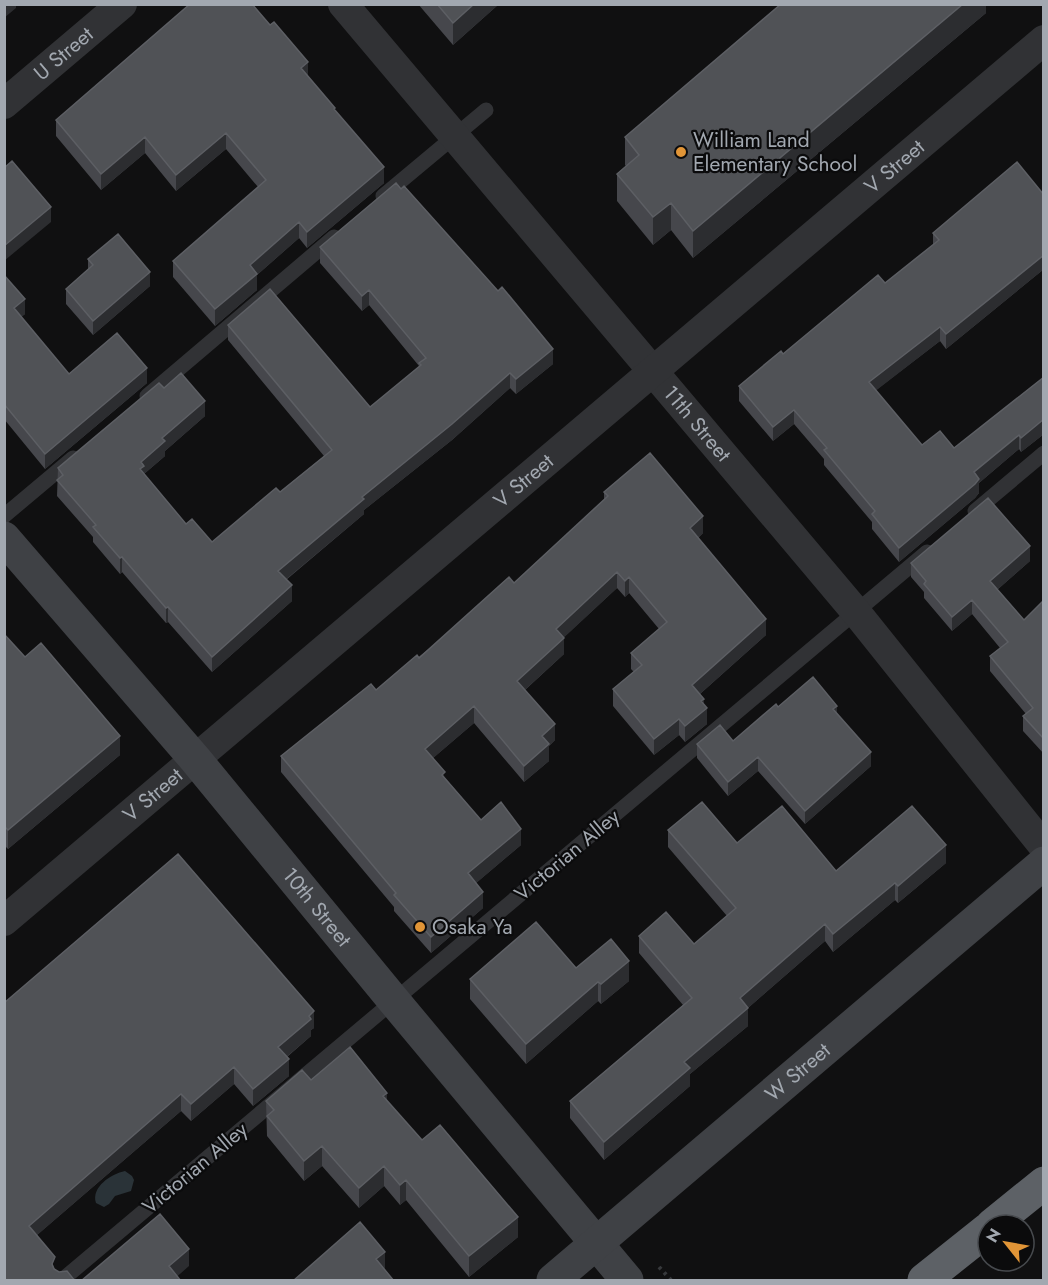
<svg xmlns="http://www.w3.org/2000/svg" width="1048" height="1285" font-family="Jost,sans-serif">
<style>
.water{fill:#2a3338}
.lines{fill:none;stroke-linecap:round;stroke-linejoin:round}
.path{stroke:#37393c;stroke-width:4;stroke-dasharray:3 4.5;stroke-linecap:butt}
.lane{stroke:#313235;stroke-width:15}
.street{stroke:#313235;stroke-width:30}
.secondary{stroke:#3f4145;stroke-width:33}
.highway{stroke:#5d6166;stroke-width:33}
.wall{fill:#46474c}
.shaded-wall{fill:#2c2d30}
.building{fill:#505256;stroke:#5d5f64;stroke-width:1.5}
.poi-dot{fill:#e19537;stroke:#0b0b0c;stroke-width:2}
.labels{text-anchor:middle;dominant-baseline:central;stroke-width:4.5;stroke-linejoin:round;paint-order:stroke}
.street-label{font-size:21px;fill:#a2a8b0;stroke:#0b0b0c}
.poi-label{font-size:21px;fill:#a2a8b0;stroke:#0b0b0c;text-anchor:start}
</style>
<rect width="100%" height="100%" fill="#101011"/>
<!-- water -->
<path class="water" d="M 125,1171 L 132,1176 L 134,1180 L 131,1191 L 115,1196 L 109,1204 L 104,1207 L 96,1203 C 91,1187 111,1174 125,1171 Z"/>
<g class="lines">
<!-- path -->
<path class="path" d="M 659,1267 L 671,1280"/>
<!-- lane -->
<path class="lane" d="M 383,196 L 486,110
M 147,396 L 334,237
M 975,511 L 1044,453
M 4,516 L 73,458
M 62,1280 L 927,552"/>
<!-- street -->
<g class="street">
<path id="s1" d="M 343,4 L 856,612 L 1044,847"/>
<path id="s2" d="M 4,104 L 122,4"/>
<path id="s3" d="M 4,921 L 1044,40"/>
</g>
<!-- secondary -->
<g class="secondary">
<path id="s4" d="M 4,538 L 195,759 L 394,1001 L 627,1280"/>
<path id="s5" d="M 553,1280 L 1044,863"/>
</g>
<!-- highway -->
<path class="highway" d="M 992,1225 L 1044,1183
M 924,1280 L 988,1229"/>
</g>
<!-- wall -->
<path class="wall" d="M 418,4 L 499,4 L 453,45 Z
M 986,4 L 986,13 L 693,258 L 671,230 L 653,245 L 617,201 L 617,174 L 626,166 L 625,165 L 625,137 Z
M 308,76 L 335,111 L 384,183 L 307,248 L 299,238 L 257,275 L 257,290 L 215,326 L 173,277 L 173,261 L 258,187 L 226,149 L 176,191 L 145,153 L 101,190 L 56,136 L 56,120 Z
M 1044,195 L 1044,269 L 946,349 L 940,341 L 876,390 L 922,445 L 954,448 L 1044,377 L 1044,434 L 1021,452 L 1019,449 L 979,483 L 979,493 L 975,498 L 899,562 L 872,529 L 872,522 L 824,465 L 824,459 L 794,424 L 773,441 L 739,401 L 739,386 L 783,354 L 885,283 L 933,245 L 933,233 Z
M 320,247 L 553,364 L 516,394 L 510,388 L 452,440 L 364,510 L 364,514 L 286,580 L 292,601 L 212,672 L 168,622 L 166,623 L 122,572 L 120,574 L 93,542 L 93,537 L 57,496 L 58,468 L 164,388 L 205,416 L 165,451 L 165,456 L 144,474 L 186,524 L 212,542 L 280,492 L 324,456 L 228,340 L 228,325 L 370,407 L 419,367 L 419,366 L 369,305 L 362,311 L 320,263 Z
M 88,259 L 150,286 L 93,335 L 66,304 L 66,289 L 88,269 Z
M 4,275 L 25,314 L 21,317 L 69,374 L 147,383 L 45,469 L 4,419 Z
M 604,492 L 703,533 L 698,538 L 766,635 L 700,694 L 704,704 L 707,724 L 685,742 L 679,735 L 654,755 L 613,706 L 613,689 L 634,672 L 631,669 L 631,653 L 659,629 L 629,593 L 625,597 L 617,588 L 564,637 L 564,654 L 525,690 L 555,740 L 549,746 L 549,761 L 524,782 L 474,723 L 433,758 L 445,778 L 481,820 L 521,845 L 476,883 L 483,908 L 431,953 L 394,911 L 394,907 L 281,772 L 281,756 L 376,690 L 514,583 L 604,500 Z
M 1030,561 L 997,590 L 1024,620 L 1044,600 L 1044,754 L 1023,731 L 1023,716 L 1026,714 L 990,671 L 990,656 L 1000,648 L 972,614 L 952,631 L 924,598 L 924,592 L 911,577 L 911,563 Z
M 4,634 L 25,657 L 120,755 L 8,849 L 4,845 Z
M 778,707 L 837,714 L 871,766 L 805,824 L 758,771 L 728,796 L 697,758 L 697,744 L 733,741 Z
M 668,830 L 737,843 L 836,871 L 946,863 L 898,903 L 895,900 L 833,952 L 825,941 L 748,1008 L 748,1026 L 690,1074 L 690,1086 L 604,1160 L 570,1118 L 570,1101 L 683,1005 L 639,953 L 639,936 L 694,944 L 727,916 L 668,847 Z
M 576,968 L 629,981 L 601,1004 L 598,1001 L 526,1064 L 470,999 L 470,979 Z
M 4,1003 L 314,1028 L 311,1030 L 311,1036 L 287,1057 L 289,1076 L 253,1106 L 234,1084 L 191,1121 L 181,1111 L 37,1235 L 55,1269 L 59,1272 L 4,1281 Z
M 311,1080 L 387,1101 L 422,1140 L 518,1237 L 469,1277 L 406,1200 L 400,1205 L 384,1186 L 359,1208 L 322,1166 L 304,1181 L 267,1136 L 266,1101 Z"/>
<!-- shaded-wall -->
<path class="shaded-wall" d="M 4,4 L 16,4 L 16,8 L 4,18 Z
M 474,4 L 499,4 L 453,45 L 453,23 Z
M 963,4 L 986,4 L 986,13 L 693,258 L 693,231 Z
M 308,62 L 308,78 L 301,68 Z
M 226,133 L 226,149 L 176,191 L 176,175 Z
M 145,137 L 145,153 L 101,190 L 101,174 Z
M 384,167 L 384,183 L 307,248 L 307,232 Z
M 671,203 L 671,230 L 653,245 L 653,217 Z
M 51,207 L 51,222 L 4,261 L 4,246 Z
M 299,222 L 299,238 L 257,275 L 257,290 L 215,326 L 215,309 L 250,265 Z
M 1044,255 L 1044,269 L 946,349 L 946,334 Z
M 150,272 L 150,286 L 93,335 L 93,321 Z
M 369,290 L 369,305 L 362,311 L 362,296 Z
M 25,299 L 25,314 L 14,323 L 14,308 Z
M 940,327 L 940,341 L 869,396 L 869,382 Z
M 553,349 L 553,364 L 516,394 L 516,379 Z
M 147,368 L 147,383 L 45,469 L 45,454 Z
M 510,373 L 510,388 L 452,440 L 364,510 L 364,514 L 278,586 L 278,571 L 362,497 Z
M 205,401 L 205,416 L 165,451 L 165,456 L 144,474 L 140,469 L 141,462 L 162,438 Z
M 794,410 L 794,424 L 773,441 L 773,427 Z
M 1044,419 L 1044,434 L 1021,452 L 1021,438 Z
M 1019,435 L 1019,449 L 979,483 L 979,493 L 975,498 L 899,562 L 899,548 L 974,472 Z
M 703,516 L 703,533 L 690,544 L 690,528 Z
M 1030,546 L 1030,561 L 990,596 L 990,581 Z
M 122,557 L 122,572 L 120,574 L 120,558 Z
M 617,572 L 617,588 L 556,645 L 556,629 Z
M 629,577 L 629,593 L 625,597 L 625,581 Z
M 292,585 L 292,601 L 212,672 L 212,657 Z
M 972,600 L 972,614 L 952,631 L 952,617 Z
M 168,607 L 168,622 L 166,623 L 166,608 Z
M 766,619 L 766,635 L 692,701 L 692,685 Z
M 564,638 L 564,654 L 517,697 L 517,681 Z
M 704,699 L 704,710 L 707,708 L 707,724 L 685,742 L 685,726 L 701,701 Z
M 474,706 L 474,723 L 425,765 L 425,749 Z
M 837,706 L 837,720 L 833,709 Z
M 679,719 L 679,735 L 654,755 L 654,739 Z
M 555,724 L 555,740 L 549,746 L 549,761 L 524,782 L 524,766 L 542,736 Z
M 120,736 L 120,755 L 8,849 L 8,830 Z
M 871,752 L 871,766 L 805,824 L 805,811 Z
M 758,757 L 758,771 L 728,796 L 728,782 Z
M 521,829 L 521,845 L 468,890 L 468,873 Z
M 946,845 L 946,863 L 898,903 L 898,886 Z
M 895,883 L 895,900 L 833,952 L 833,934 Z
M 483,892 L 483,908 L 431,953 L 431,937 Z
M 825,924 L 825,941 L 748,1008 L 748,1026 L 690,1074 L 690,1086 L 604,1160 L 604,1142 L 740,998 Z
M 629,961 L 629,981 L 601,1004 L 601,984 Z
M 598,982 L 598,1001 L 526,1064 L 526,1044 Z
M 314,1011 L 314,1028 L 311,1030 L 311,1036 L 278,1064 L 278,1047 Z
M 289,1059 L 289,1076 L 253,1106 L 253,1089 Z
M 234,1067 L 234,1084 L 191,1121 L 191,1104 Z
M 387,1093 L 387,1113 L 383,1096 Z
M 181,1094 L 181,1111 L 29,1242 L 29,1226 Z
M 322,1146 L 322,1166 L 304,1181 L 304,1161 Z
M 384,1166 L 384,1186 L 359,1208 L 359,1188 Z
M 406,1180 L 406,1200 L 400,1205 L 400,1185 Z
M 518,1217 L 518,1237 L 469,1277 L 469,1256 Z
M 189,1249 L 189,1266 L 172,1281 L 169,1266 Z
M 385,1252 L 385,1269 L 376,1259 Z"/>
<!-- building -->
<path class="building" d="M 190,4 L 252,4 L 270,25 L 274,22 L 308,62 L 301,68 L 335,108 L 334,109 L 384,167 L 307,232 L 299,222 L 250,265 L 257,274 L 215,309 L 173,261 L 266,180 L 226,133 L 176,175 L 145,137 L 101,174 L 56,120 Z
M 437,4 L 474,4 L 453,23 Z
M 781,4 L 963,4 L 693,231 L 671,203 L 653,217 L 617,174 L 639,155 L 625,137 Z
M 12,161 L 51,207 L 4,246 L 4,168 Z
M 1017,162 L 1044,195 L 1044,255 L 946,334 L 940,327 L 869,382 L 922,445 L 940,431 L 954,448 L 1044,377 L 1044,419 L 1021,438 L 1019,435 L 974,472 L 979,479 L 975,484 L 899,548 L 872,514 L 875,511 L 824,450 L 827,448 L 794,410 L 773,427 L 739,386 L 781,351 L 783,354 L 878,275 L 885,283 L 939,240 L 933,233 Z
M 396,183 L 401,189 L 404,186 L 498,291 L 502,287 L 553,349 L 516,379 L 510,373 L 452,424 L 362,497 L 364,499 L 278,571 L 292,585 L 212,657 L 168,607 L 166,608 L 122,557 L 120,558 L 93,527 L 96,525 L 57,480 L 63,475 L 58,468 L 159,383 L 164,388 L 181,373 L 205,401 L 162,438 L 165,441 L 141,462 L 144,466 L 140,469 L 186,524 L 192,519 L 212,542 L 276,488 L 280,492 L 332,450 L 228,325 L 270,289 L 370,407 L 421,365 L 419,363 L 426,358 L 369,290 L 362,296 L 320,247 Z
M 118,234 L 150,272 L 93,321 L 66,289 L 93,265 L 88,259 Z
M 4,275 L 25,299 L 14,308 L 69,374 L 117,333 L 147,368 L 45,454 L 4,404 Z
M 650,453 L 703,516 L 690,528 L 766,619 L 692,685 L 704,699 L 701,701 L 707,708 L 685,726 L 679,719 L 654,739 L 613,689 L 642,665 L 631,653 L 667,622 L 629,577 L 625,581 L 617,572 L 556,629 L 564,638 L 517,681 L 555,724 L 542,736 L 549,744 L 524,766 L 474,706 L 425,749 L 445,772 L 442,775 L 481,820 L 501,802 L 521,829 L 468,873 L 483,892 L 431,937 L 394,895 L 396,893 L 281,756 L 371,684 L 376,690 L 417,655 L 419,658 L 509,577 L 514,583 L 608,496 L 604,492 Z
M 988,498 L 1030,546 L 990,581 L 1024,620 L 1044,600 L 1044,739 L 1023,716 L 1033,708 L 990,656 L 1008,642 L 972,600 L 952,617 L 924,584 L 926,581 L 911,563 Z
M 4,634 L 25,657 L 41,643 L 120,736 L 8,830 L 4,826 Z
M 813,677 L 837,706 L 833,709 L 871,752 L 805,811 L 758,757 L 728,782 L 697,744 L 720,725 L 733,741 L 776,704 L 778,707 Z
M 702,802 L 737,843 L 782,806 L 836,871 L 912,806 L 946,845 L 898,886 L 895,883 L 833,934 L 825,924 L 740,998 L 748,1008 L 684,1062 L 690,1068 L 604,1142 L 570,1101 L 692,998 L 639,936 L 666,912 L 694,944 L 736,908 L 668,830 Z
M 178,854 L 314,1011 L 309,1016 L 311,1019 L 278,1047 L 289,1059 L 253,1089 L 234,1067 L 191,1104 L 181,1094 L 29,1226 L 55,1257 L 52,1264 L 54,1269 L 59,1272 L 67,1271 L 75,1281 L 4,1281 L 4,1003 Z
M 536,922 L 576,968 L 611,939 L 629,961 L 601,984 L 598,982 L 526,1044 L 470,979 Z
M 350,1047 L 387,1093 L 383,1096 L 422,1140 L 440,1125 L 518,1217 L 469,1256 L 406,1180 L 400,1185 L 384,1166 L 359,1188 L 322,1146 L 304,1161 L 267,1116 L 274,1110 L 266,1101 L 302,1070 L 311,1080 Z
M 160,1214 L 189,1249 L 169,1266 L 181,1281 L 81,1281 Z
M 360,1222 L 385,1252 L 376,1259 L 394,1281 L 293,1281 Z"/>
<!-- markers -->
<g class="poi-dot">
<circle cx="681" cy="152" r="6"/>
<circle cx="420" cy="927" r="6"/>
</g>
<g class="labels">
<!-- street labels -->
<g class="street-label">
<text stroke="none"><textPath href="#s2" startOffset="78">U Street</textPath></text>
<text stroke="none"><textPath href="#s3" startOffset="1167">V Street</textPath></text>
<text stroke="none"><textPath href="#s1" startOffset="549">11th Street</textPath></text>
<text stroke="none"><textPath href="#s3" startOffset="681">V Street</textPath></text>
<text stroke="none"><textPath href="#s3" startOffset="195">V Street</textPath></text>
<text transform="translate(567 855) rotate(-40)">Victorian Alley</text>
<text stroke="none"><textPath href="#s4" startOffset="484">10th Street</textPath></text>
<text stroke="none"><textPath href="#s5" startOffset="321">W Street</textPath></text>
<text transform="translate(195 1168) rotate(-40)">Victorian Alley</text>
</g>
<!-- poi labels -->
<g class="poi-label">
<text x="693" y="140">William Land<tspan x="693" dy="24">Elementary School</tspan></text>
<text x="432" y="927">Osaka Ya</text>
</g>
</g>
<!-- border -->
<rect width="1048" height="1285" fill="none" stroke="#a2a8b0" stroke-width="12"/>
<!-- north arrow -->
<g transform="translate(1006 1243) rotate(301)"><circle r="28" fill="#0b0b0c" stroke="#474a4e" stroke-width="1.5"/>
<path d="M0-4.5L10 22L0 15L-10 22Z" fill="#e19537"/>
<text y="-9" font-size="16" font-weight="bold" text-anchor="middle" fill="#a2a8b0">N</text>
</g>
</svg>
